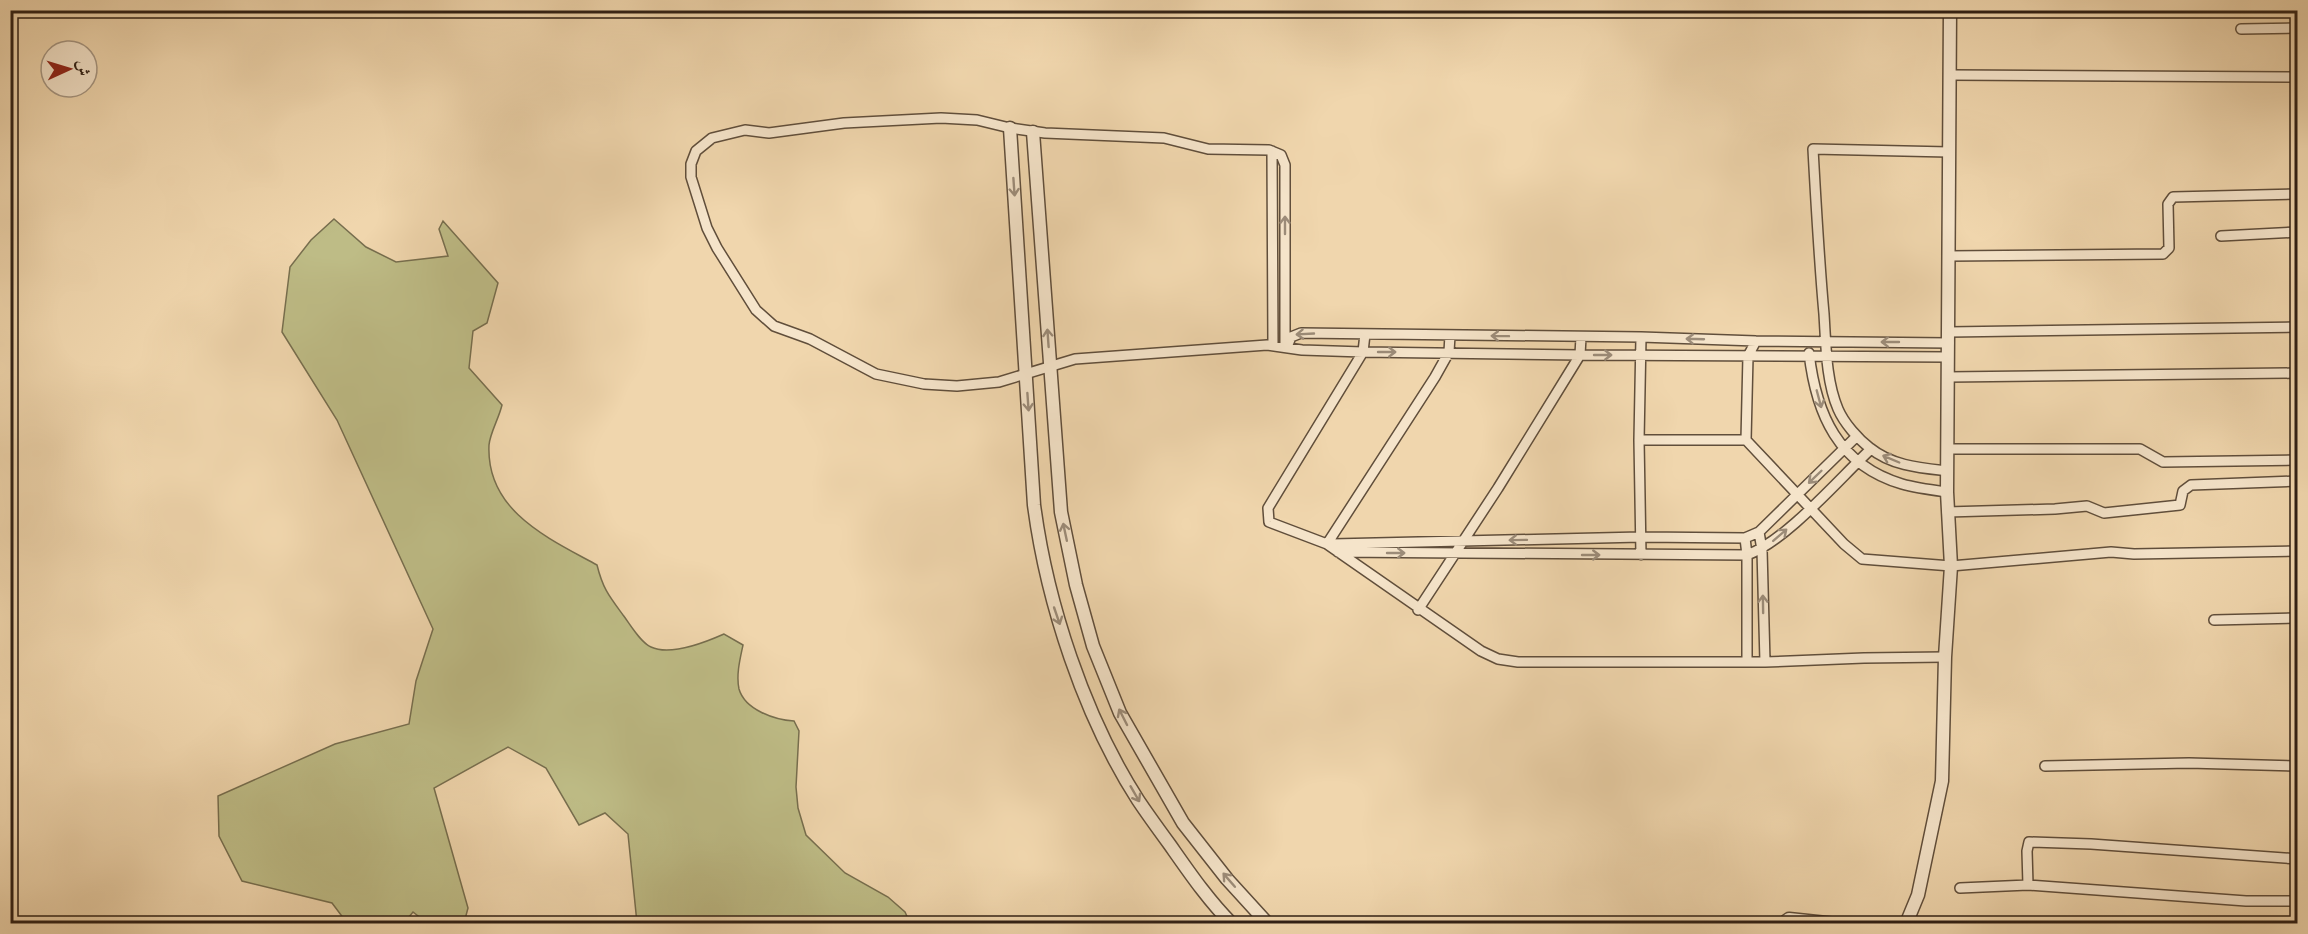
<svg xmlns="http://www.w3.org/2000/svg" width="2308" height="934" font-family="'IM FELL Double Pica',Amiri,serif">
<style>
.green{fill:#bebc86;stroke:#776e4e;stroke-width:1.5}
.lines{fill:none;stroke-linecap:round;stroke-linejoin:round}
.minor-casing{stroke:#604e3b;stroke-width:12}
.tertiary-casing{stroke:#604e3b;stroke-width:15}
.minor{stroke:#f5e4ca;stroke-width:9}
.tertiary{stroke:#f5e4ca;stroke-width:12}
.oneway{stroke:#9c8c79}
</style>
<rect width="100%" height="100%" fill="#f0d6ad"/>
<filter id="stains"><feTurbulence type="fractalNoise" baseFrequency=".00333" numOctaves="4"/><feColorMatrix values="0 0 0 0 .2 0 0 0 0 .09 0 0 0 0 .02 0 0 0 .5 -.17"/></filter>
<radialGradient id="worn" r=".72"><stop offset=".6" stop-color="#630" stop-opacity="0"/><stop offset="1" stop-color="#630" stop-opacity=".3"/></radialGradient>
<!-- green -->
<path class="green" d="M 334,219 L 366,247 L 396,262 L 448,256 L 439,229 L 443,221 L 498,283 L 487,323 L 473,331 L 469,368 L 502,405 C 499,418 490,433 489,445 C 486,511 548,538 597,565 C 603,589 609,596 623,615 C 630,624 640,642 651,647 C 670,656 706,642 724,634 L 743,645 C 740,659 736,675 739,689 C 745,710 775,720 794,721 L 799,731 L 796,787 L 798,808 L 806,835 L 845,873 L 888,897 L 905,912 L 910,923 L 637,923 L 628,834 L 605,813 L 579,825 L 546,768 L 508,747 L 434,788 L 468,908 L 464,923 L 427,923 L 413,912 L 404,923 L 347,923 L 332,903 L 242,881 L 219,836 L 218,796 L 335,744 L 409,724 L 416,681 L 433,629 L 337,420 L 282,332 L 290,267 L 311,240 Z"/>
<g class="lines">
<defs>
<path id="minor" d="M 2241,29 L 2298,28
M 1950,75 L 2298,77
M 1272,151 L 1273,345
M 2221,236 L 2298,232
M 1949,256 L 2163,254 L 2169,248 L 2168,204 L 2173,197 L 2298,194
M 1949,332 L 2298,327
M 1365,334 L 1363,352 L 1268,508 L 1269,522 L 1327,544 L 1481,651 L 1498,659 L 1518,662 L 1765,662 L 1864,658 L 1945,657
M 1641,337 L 1639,440 L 1641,555
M 1756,341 L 1748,356 L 1746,440 L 1844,544 L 1862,559 L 1951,566 L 2111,552 L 2134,554 L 2298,551
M 1285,347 L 1285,165 L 1281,155 L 1269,150 L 1208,149 L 1164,138 L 1045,133 L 1010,128 L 977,120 L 941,118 L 844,123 L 769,133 L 745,130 L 712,138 L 696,151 L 691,164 L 691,177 L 707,228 L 717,248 L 756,310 L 774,326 L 810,339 L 876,374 L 924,384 L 957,386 L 999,382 L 1075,359 L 1267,345 L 1302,350 L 1363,352 L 1580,355 L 1948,357
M 1287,347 L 1291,337 L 1301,333 L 1641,337 L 1756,341 L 1949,343
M 1809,353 C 1816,414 1838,465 1902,484 C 1916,488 1932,490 1947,492
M 1948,377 L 2298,373
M 1639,440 L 1746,440
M 1948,449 L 2140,449 L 2163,462 L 2298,460
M 1948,471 C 1921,468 1892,466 1870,448 C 1858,439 1844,423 1838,409 C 1826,381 1826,345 1824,314 C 1819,259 1816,204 1813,149 L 1949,152
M 1947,512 L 2055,509 L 2087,506 L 2104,513 L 2180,505 L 2183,491 L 2191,485 L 2298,481
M 1759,532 L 1762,550 L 1765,662
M 1745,538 L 1747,555 L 1747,662
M 1327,544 L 1435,377 L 1449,352 L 1450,335
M 1333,544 L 1641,537 L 1745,538 L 1759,532 L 1857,436
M 1338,544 L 1338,552 L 1747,555 C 1786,541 1839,479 1871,449
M 1418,610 L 1498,488 L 1580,355 L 1581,337
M 2214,620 L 2298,618
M 2045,766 L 2189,763 L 2298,766
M 2028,885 L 2027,851 L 2029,842 L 2091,844 L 2298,859
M 1960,888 L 2028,885 L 2246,901 L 2298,901"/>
<path id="tertiary" d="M 1010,128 L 1034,505 C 1047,603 1084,716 1138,800 C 1148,815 1159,830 1170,845 C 1189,872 1208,900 1232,924
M 1033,132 L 1061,512 L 1076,585 L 1093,646 L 1120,713 L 1183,823 L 1227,879 L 1268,924
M 1782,924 L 1789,919 L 1836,924
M 1906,924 L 1918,895 L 1942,781 L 1945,657 L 1951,566 L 1947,492 L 1950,10"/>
</defs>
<!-- minor casing -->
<use href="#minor" class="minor-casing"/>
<!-- tertiary casing -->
<use href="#tertiary" class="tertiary-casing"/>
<!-- minor -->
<use href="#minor" class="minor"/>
<!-- tertiary -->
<use href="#tertiary" class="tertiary"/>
</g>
<!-- one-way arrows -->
<defs><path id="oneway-shaft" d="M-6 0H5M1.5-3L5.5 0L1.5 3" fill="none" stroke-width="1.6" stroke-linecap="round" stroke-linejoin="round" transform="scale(1.5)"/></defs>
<g class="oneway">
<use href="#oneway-shaft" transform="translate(1014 187) rotate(86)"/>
<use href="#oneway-shaft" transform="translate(1285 225) rotate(-90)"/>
<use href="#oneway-shaft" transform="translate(1305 334) rotate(177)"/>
<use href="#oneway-shaft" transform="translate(1500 336) rotate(-179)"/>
<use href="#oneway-shaft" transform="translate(1048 338) rotate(-94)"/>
<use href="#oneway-shaft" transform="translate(1695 339) rotate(-178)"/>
<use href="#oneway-shaft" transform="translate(1890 342) rotate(-180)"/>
<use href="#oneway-shaft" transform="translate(1387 352)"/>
<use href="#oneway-shaft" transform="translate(1603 355)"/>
<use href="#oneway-shaft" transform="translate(1819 399) rotate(75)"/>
<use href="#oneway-shaft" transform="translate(1028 402) rotate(86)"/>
<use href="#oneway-shaft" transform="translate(1891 459) rotate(-157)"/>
<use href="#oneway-shaft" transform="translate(1815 477) rotate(136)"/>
<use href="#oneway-shaft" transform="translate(1065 532) rotate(-102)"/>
<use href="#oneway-shaft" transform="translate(1780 535) rotate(-41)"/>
<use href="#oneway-shaft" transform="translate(1518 540) rotate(179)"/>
<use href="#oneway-shaft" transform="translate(1396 553)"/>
<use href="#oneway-shaft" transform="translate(1591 555)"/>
<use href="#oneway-shaft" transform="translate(1763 604) rotate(-91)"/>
<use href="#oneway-shaft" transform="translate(1057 616) rotate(71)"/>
<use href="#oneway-shaft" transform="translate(1123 717) rotate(-117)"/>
<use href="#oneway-shaft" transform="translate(1135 794) rotate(60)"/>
<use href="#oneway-shaft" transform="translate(1229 880) rotate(-131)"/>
</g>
<!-- margin -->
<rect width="2308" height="934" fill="none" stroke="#f0d6ad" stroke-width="36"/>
<rect x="12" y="12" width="2284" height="910" fill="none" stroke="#302015" stroke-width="3"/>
<rect x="18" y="18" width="2272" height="898" fill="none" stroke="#302015" stroke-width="1.5"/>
<!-- north arrow -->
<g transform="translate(69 69) rotate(86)"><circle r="28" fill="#f5e4ca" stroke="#a69682" stroke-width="1.5"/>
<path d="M0-4.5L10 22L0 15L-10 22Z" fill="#8f2418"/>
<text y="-9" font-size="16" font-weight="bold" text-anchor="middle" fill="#302015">ش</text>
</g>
<rect width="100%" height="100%" filter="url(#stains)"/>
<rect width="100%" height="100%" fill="url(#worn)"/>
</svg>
